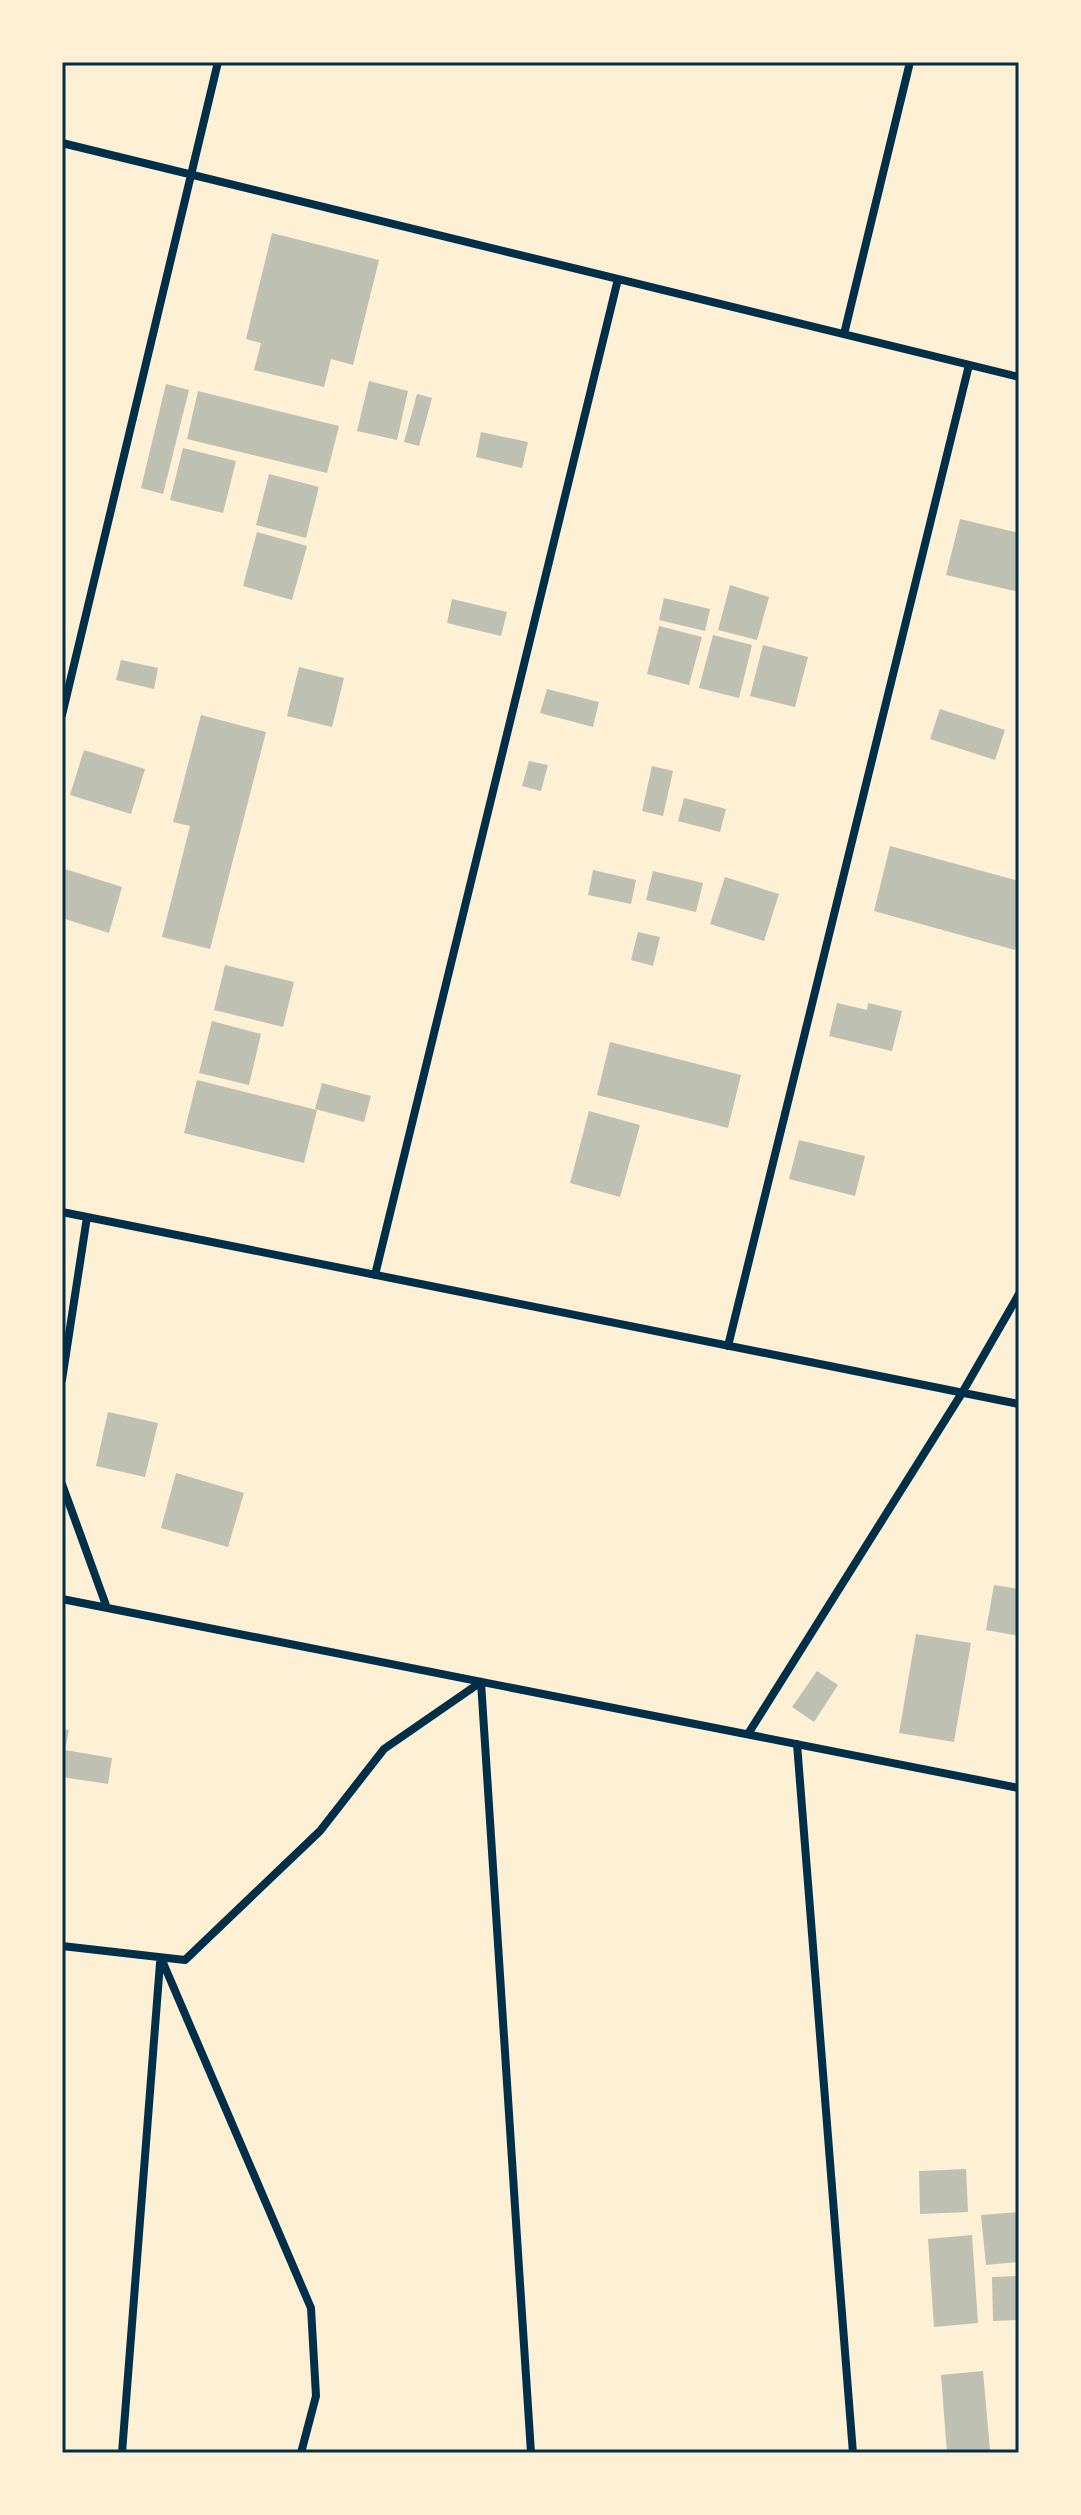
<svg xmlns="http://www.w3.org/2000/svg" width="1081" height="2515" font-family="'Space Grotesk',sans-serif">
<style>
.building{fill:#bec0b2}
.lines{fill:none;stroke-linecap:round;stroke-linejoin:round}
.minor{stroke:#003049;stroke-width:8}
.neatline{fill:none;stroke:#003049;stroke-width:3}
</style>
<rect width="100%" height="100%" fill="#fdf0d5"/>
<!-- building -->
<path class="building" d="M 272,233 L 379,260 L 353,365 L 331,359 L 324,387 L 254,370 L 261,343 L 246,339 Z
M 369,381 L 408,391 L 397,440 L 357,431 Z
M 166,384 L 189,390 L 163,494 L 141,488 Z
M 198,391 L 339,426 L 327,473 L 187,439 Z
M 417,394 L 432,398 L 419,446 L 404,442 Z
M 481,432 L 528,442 L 522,468 L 476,457 Z
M 183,448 L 236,461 L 223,513 L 170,500 Z
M 269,474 L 319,487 L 306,538 L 256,525 Z
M 960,519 L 1019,533 L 1019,592 L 946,575 Z
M 257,532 L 307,546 L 292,600 L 243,586 Z
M 730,585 L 769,597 L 757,640 L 718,630 Z
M 664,598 L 710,609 L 705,631 L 659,620 Z
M 452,599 L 507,612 L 501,636 L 447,623 Z
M 659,626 L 702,637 L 689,685 L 647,674 Z
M 713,635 L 752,645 L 739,698 L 699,688 Z
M 763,645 L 808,657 L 795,707 L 750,696 Z
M 121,660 L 158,668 L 154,689 L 116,680 Z
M 299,667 L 344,678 L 332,727 L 287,716 Z
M 547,689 L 599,702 L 593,727 L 540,713 Z
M 940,709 L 1005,730 L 995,760 L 930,739 Z
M 201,715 L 266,732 L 210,949 L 162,937 L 190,826 L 173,822 Z
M 84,750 L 145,769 L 131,814 L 70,795 Z
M 529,761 L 548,765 L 541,791 L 522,786 Z
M 652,766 L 673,771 L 663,816 L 642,811 Z
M 684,798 L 726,809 L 720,832 L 678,821 Z
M 890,846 L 1019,881 L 1019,934 L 1015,950 L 874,911 Z
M 62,868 L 122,887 L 109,933 L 62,918 Z
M 593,870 L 636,880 L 631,904 L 588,895 Z
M 653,871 L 703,883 L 696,912 L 646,900 Z
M 725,877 L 779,894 L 764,941 L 710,924 Z
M 638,932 L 660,937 L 653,966 L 631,960 Z
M 225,965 L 294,982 L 283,1027 L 214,1010 Z
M 837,1003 L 867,1010 L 868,1003 L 902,1011 L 892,1051 L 829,1036 Z
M 212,1021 L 261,1034 L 249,1085 L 199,1073 Z
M 610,1042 L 741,1075 L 728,1128 L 597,1095 Z
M 197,1080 L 317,1110 L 304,1163 L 184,1133 Z
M 322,1083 L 371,1096 L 364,1122 L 315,1109 Z
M 589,1111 L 640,1125 L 620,1197 L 570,1183 Z
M 799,1140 L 865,1156 L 855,1196 L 789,1179 Z
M 108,1412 L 158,1423 L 145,1477 L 96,1466 Z
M 176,1473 L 244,1493 L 228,1547 L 161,1528 Z
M 994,1585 L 1019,1589 L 1019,1636 L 986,1630 Z
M 916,1634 L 971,1643 L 954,1742 L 899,1733 Z
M 817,1671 L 838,1685 L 814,1722 L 792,1707 Z
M 62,1729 L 69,1730 L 65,1750 L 112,1758 L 108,1784 L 62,1777 Z
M 966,2169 L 968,2212 L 920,2214 L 919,2171 Z
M 1019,2212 L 1019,2262 L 986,2265 L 981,2215 Z
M 972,2235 L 978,2323 L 934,2327 L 928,2239 Z
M 1019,2276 L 1019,2320 L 993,2321 L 992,2277 Z
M 983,2371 L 990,2450 L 947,2453 L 941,2375 Z"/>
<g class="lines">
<!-- minor -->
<path class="minor" d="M 62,143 L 1019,377
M 844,334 L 910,62
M 62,715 L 218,62
M 62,1212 L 1019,1404
M 375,1275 L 618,279
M 728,1346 L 969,365
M 62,1380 L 87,1217
M 62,1484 L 107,1608
M 62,1599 L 1019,1788
M 481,1682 L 531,2453
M 748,1734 L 962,1393 L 1019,1294
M 797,1744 L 853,2453
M 62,1946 L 185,1960 L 320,1831 L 384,1749 L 481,1682
M 161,1958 L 311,2308 L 316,2396 L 301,2453
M 122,2453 L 160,1963"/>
</g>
<!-- border -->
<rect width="1081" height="2515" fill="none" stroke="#fdf0d5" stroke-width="128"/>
<rect x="64" y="64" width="953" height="2387" class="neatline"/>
</svg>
